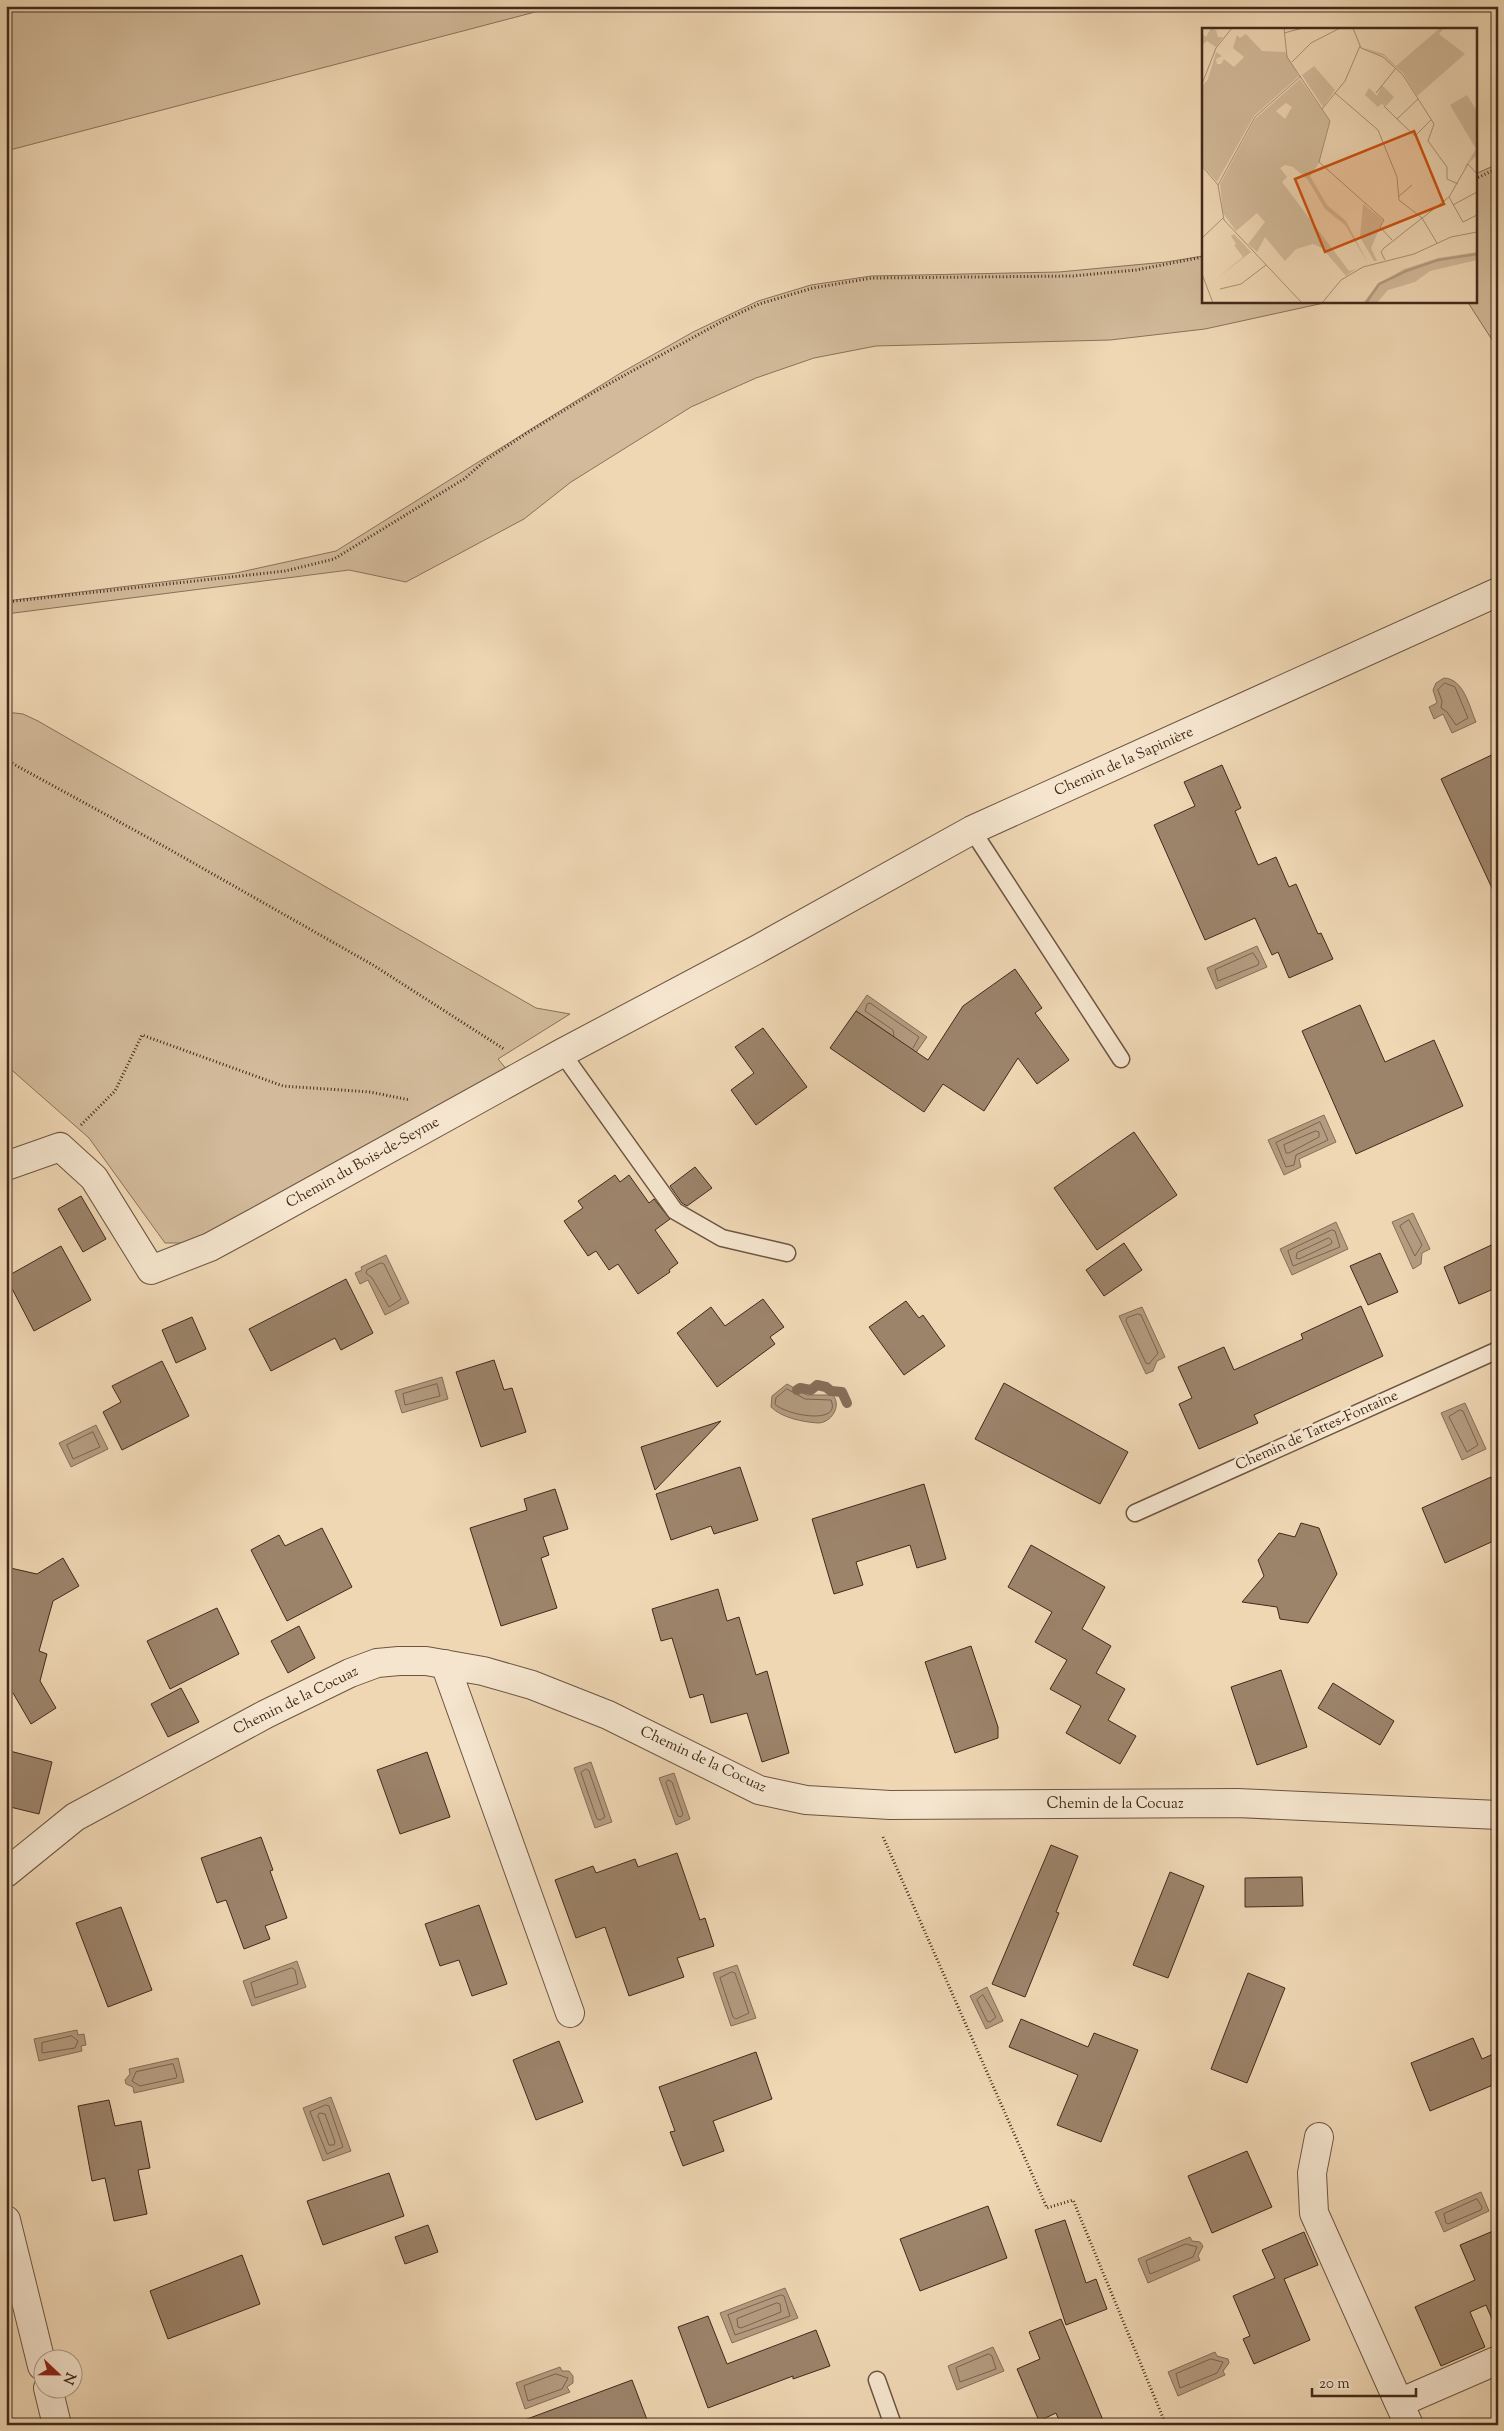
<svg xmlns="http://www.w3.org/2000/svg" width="1504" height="2431" font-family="'Sorts Mill Goudy',serif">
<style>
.green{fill:#d2ba9a;stroke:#8a725a}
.water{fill:#b49c80;stroke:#866e58}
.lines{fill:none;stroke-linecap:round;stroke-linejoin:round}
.shore{stroke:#7b634e;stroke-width:1}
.stream{stroke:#866e58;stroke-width:10}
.building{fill:#9c846b;stroke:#422a1b}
.lane-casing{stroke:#6d5541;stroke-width:19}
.street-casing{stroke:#6d5541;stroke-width:30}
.path{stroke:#422a1b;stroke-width:3;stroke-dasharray:1 2.5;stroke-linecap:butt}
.lane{stroke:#f5e5ce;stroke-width:16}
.street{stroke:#f5e5ce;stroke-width:28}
.labels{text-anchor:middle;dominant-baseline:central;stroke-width:5;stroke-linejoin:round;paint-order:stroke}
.street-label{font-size:15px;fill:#422a1b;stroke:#f5e5ce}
.inset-river{fill:none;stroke:#b49c80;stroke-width:2.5}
.inset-road{fill:none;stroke:#aa9277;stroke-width:1}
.view{fill:#cf520e;fill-opacity:0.15;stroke:#cf520e;stroke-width:2.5}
.inset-edge{fill:none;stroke:#422a1b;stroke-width:2.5}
</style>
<rect width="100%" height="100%" fill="#efd7b4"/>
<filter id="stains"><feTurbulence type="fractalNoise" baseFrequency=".004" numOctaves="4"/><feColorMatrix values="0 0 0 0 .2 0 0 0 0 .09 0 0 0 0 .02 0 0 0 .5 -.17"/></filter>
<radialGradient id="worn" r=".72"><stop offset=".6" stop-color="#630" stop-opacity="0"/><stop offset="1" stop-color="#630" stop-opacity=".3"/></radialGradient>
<!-- green -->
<path class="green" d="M 6,6 L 558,6 L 6,151 Z
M 1498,164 L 1498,349 L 1467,301 L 1475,301 L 1475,174 Z
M 1203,256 L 1203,301 L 1333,301 L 1205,329 L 1110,340 L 876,346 L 814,358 L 756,378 L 691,407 L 571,482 L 524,519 L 406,582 L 349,570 L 6,614 L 6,601 L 236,573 L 336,551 L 619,374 L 693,332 L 758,301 L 811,285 L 871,276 L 1059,272 L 1166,262 Z
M 6,712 L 23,714 L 38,721 L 536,1008 L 570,1014 L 498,1059 L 508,1071 L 257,1208 L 186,1243 L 165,1243 L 89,1138 L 6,1065 Z"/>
<!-- water -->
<path class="water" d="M 1444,678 C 1464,679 1469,706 1476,722 L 1452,733 L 1443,714 L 1434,719 L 1429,707 L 1437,703 L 1433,690 L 1436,683 Z
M 1257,946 L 1267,967 L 1216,989 L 1207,968 Z
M 867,995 L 927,1037 L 913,1057 L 890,1034 L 856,1011 Z
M 1324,1115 L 1336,1142 L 1299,1159 L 1301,1167 L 1284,1175 L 1268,1140 Z
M 1413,1213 L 1430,1249 L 1422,1253 L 1421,1264 L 1413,1269 L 1392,1222 Z
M 1336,1222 L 1348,1249 L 1292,1275 L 1280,1249 Z
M 386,1255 L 409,1303 L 385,1315 L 368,1280 L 360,1284 L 355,1273 L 362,1270 L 361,1267 Z
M 1142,1307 L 1165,1357 L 1157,1361 L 1153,1371 L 1146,1374 L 1119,1316 Z
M 442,1377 L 448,1399 L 402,1413 L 395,1391 Z
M 787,1384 L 807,1395 L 833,1395 C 842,1406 831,1423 818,1423 C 803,1422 782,1418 771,1407 L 772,1396 Z
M 1465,1403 L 1486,1449 L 1462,1460 L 1441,1413 Z
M 96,1425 L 108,1449 L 71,1467 L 59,1443 Z
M 591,1762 L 612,1822 L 595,1828 L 574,1768 Z
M 674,1773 L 690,1819 L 676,1825 L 659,1778 Z
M 297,1961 L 306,1987 L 252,2006 L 243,1981 Z
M 737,1965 L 756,2018 L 731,2026 L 713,1973 Z
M 987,1987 L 1003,2021 L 986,2029 L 970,1996 Z
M 77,2030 L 78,2035 L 84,2034 L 86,2045 L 81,2046 L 82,2051 L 39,2061 L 34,2039 Z
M 178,2058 L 184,2082 L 134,2093 L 133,2087 L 126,2084 L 125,2080 L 130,2074 L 129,2069 Z
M 331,2097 L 351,2151 L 323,2161 L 303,2108 Z
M 1481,2192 L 1489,2211 L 1444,2232 L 1435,2212 Z
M 1190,2237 L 1192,2241 L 1200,2242 L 1203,2246 L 1198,2256 L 1200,2260 L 1148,2283 L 1138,2259 Z
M 785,2288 L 798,2318 L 732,2343 L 720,2313 Z
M 993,2347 L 1004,2371 L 957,2390 L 948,2366 Z
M 1215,2352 L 1217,2356 L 1228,2359 L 1229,2363 L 1223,2371 L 1225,2375 L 1178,2396 L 1168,2372 Z
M 560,2367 L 562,2371 L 569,2371 L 573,2376 L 573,2383 L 567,2387 L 570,2392 L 525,2409 L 516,2383 Z"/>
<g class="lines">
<!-- shore -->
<path class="shore" d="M 1445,683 L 1455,687 L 1468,718 L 1456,725 L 1447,712 L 1441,708 L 1442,701 L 1438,690 Z
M 1253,953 L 1259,962 L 1258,965 L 1218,981 L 1215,970 Z
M 894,1036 L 893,1030 L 865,1011 L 867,1004 L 870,1003 L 919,1037 L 913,1048
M 1320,1122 L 1328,1140 L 1296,1155 L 1294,1165 L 1286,1167 L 1276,1143 Z
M 1316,1131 L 1319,1132 L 1319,1137 L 1289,1153 L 1286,1153 L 1284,1145 Z
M 1409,1220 L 1422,1245 L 1415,1256 L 1400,1226 Z
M 1332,1230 L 1335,1231 L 1340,1247 L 1293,1266 L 1288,1251 Z
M 1329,1238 L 1332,1241 L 1331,1244 L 1299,1259 L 1296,1258 L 1297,1253 Z
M 381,1263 L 384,1264 L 401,1299 L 389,1307 L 372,1278 L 366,1273 L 367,1270 Z
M 1138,1314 L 1141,1315 L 1158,1353 L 1149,1364 L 1146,1363 L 1126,1321 L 1127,1318 Z
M 437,1384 L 440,1396 L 405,1405 L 403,1394 Z
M 787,1389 L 805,1399 L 831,1400 C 842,1426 785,1415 775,1404 L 776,1398 Z
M 1460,1410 L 1463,1411 L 1478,1445 L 1467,1452 L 1449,1417 Z
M 93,1432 L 100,1447 L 73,1459 L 67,1445 Z
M 586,1769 L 589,1771 L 605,1817 L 600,1820 L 597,1819 L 581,1773 Z
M 668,1780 L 672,1782 L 683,1814 L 681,1817 L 678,1816 L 666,1783 Z
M 292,1968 L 295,1970 L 298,1984 L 255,1998 L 251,1983 Z
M 732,1972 L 735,1973 L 749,2013 L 736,2019 L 733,2017 L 720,1978 Z
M 983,1995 L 996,2017 L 990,2022 L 987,2021 L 977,2000 Z
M 72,2036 L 78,2041 L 75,2048 L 42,2053 L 42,2043 Z
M 173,2064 L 177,2076 L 176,2078 L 140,2086 L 132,2081 L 136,2072 Z
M 326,2105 L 329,2106 L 343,2147 L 327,2154 L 310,2112 Z
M 320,2113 L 325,2114 L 335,2142 L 334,2145 L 329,2145 L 318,2116 Z
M 1477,2199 L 1482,2207 L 1481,2210 L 1448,2224 L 1446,2223 L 1444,2214 Z
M 1186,2244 L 1197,2247 L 1193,2257 L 1150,2274 L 1146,2261 Z
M 781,2295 L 784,2296 L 790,2316 L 735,2335 L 728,2315 Z
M 777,2303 L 780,2304 L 781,2312 L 741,2328 L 738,2327 L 737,2319 Z
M 989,2354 L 992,2356 L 996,2369 L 960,2382 L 956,2368 Z
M 1211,2359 L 1223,2362 L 1217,2373 L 1180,2388 L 1176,2374 Z
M 556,2374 L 568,2378 L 562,2389 L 528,2401 L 524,2386 Z"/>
<!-- stream -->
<path class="stream" d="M 797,1390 L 800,1388 L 811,1390 L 817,1385 L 826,1387 L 831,1391 L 842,1392 L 847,1403"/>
</g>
<!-- building -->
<path class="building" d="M 1498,752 L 1498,901 L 1441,779 Z
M 1222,765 L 1241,808 L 1235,811 L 1258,865 L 1276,857 L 1289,887 L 1296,884 L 1318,934 L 1321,933 L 1333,959 L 1289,978 L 1278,952 L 1272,955 L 1255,918 L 1205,940 L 1154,825 L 1195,806 L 1184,782 Z
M 1015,969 L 1042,1008 L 1035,1013 L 1069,1060 L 1037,1084 L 1018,1058 L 984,1111 L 943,1084 L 924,1112 L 830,1048 L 856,1011 L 928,1060 L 963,1006 Z
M 1360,1005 L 1385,1062 L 1434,1040 L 1463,1106 L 1356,1154 L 1302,1031 Z
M 763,1028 L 807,1087 L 756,1125 L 731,1090 L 754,1073 L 735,1047 Z
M 1134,1132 L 1177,1195 L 1097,1250 L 1054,1188 Z
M 695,1167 L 712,1188 L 687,1206 L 682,1203 L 670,1186 Z
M 615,1175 L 620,1182 L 629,1175 L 649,1203 L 654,1199 L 670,1219 L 655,1230 L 678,1263 L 669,1270 L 670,1272 L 638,1294 L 618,1264 L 609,1270 L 596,1251 L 588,1256 L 564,1221 L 583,1208 L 578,1201 Z
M 81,1196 L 106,1239 L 83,1252 L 58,1209 Z
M 1498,1242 L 1498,1287 L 1459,1304 L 1444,1267 Z
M 1124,1243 L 1142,1270 L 1104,1296 L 1086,1270 Z
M 61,1246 L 91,1300 L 34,1331 L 6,1277 Z
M 1380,1253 L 1398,1292 L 1368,1305 L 1350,1266 Z
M 346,1279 L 373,1333 L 341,1350 L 335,1338 L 271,1371 L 249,1329 Z
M 763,1299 L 784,1327 L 770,1337 L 775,1344 L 717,1387 L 677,1333 L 711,1307 L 725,1326 Z
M 906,1301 L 919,1318 L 923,1315 L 945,1346 L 904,1375 L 869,1327 Z
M 1361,1306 L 1383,1356 L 1254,1415 L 1258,1423 L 1199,1449 L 1179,1404 L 1192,1398 L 1178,1367 L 1224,1347 L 1234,1370 L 1303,1339 L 1301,1334 Z
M 192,1317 L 206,1349 L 176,1363 L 162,1330 Z
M 494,1360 L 504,1390 L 512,1388 L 526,1432 L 481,1447 L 456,1372 Z
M 162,1361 L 189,1416 L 122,1450 L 103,1412 L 121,1402 L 112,1386 Z
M 1004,1383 L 1128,1452 L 1100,1504 L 975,1439 Z
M 721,1421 L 655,1490 L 641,1447 Z
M 740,1467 L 758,1520 L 714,1534 L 711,1526 L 671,1540 L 656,1494 Z
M 1491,1477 L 1498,1493 L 1498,1539 L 1445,1563 L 1422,1508 Z
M 924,1484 L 946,1559 L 917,1568 L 910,1545 L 856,1562 L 863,1585 L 834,1594 L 812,1519 Z
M 555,1489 L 568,1529 L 543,1537 L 549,1555 L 541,1558 L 557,1608 L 501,1626 L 470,1528 L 527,1510 L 524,1499 Z
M 1301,1523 L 1319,1528 L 1337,1574 L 1308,1623 L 1280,1619 L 1277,1607 L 1242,1602 L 1264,1576 L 1258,1560 L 1279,1533 L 1295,1537 Z
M 322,1528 L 352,1587 L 287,1621 L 251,1550 L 279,1535 L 285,1546 Z
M 1031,1545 L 1105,1587 L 1082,1629 L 1111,1646 L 1096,1673 L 1125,1689 L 1108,1720 L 1136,1736 L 1120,1764 L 1066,1733 L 1081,1706 L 1050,1689 L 1067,1660 L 1035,1642 L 1052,1612 L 1008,1587 Z
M 63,1558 L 79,1586 L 53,1601 L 39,1651 L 47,1654 L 40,1681 L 56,1708 L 31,1724 L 13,1693 L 6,1691 L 6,1567 L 37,1574 Z
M 718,1589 L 727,1621 L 739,1617 L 756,1675 L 767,1671 L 789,1753 L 762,1762 L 747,1713 L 711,1723 L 703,1694 L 690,1698 L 672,1638 L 661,1641 L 652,1609 Z
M 217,1608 L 239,1654 L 170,1689 L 147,1641 Z
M 299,1626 L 315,1658 L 288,1673 L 271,1641 Z
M 971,1646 L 998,1727 L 998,1738 L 955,1753 L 925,1662 Z
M 1281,1670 L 1307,1747 L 1257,1765 L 1231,1687 Z
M 1333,1683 L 1394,1721 L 1380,1745 L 1318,1708 Z
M 181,1688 L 199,1722 L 168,1737 L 151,1704 Z
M 6,1750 L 52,1762 L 39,1814 L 6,1806 Z
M 427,1752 L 450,1817 L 400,1834 L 377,1770 Z
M 261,1837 L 273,1870 L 270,1871 L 287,1918 L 265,1926 L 270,1939 L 244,1949 L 226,1900 L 217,1903 L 201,1858 Z
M 1051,1845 L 1078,1856 L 1056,1912 L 1059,1913 L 1025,1997 L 992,1984 Z
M 677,1853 L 700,1920 L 705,1918 L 714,1946 L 677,1958 L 684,1977 L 629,1996 L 605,1927 L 576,1938 L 555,1880 L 593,1866 L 596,1873 L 635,1859 L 638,1867 Z
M 1170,1872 L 1204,1886 L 1168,1978 L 1133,1965 Z
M 1302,1877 L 1303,1906 L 1245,1907 L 1245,1878 Z
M 479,1905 L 507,1984 L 472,1996 L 459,1960 L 440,1966 L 425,1924 Z
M 121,1907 L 152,1990 L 108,2007 L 76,1923 Z
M 1248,1973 L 1285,1988 L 1247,2083 L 1211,2069 Z
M 1021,2019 L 1088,2047 L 1094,2033 L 1138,2050 L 1101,2142 L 1057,2125 L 1078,2075 L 1009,2047 Z
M 1473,2038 L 1482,2059 L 1498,2052 L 1498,2083 L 1430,2111 L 1411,2063 Z
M 559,2041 L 583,2102 L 536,2120 L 513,2060 Z
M 756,2052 L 772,2099 L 713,2121 L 724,2151 L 683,2166 L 670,2132 L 675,2131 L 659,2087 Z
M 109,2100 L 115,2126 L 141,2121 L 150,2168 L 138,2170 L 147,2214 L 114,2221 L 105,2178 L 92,2181 L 78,2106 Z
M 1247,2151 L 1272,2207 L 1212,2233 L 1188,2176 Z
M 389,2173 L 404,2216 L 323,2245 L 307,2201 Z
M 988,2206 L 1007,2258 L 920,2291 L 900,2239 Z
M 1065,2220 L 1086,2283 L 1096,2279 L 1107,2309 L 1066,2325 L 1035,2230 Z
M 428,2225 L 438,2252 L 405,2264 L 395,2237 Z
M 1498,2229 L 1498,2333 L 1486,2305 L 1470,2312 L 1485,2347 L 1441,2366 L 1415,2307 L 1475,2280 L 1460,2245 Z
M 1304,2232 L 1318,2265 L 1284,2279 L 1310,2340 L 1254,2364 L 1243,2339 L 1250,2336 L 1233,2296 L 1275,2278 L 1262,2250 Z
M 242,2255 L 260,2304 L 168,2339 L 150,2291 Z
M 708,2316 L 727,2364 L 816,2330 L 830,2366 L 793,2379 L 793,2376 L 708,2408 L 678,2327 Z
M 1061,2319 L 1105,2425 L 1061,2425 L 1056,2413 L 1039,2421 L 1017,2369 L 1040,2359 L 1029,2332 Z
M 632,2380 L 649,2425 L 520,2425 L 519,2422 Z"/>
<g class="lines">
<defs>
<path id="lane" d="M 972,830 L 1121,1059
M 562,1053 L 675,1211 L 722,1238 L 787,1253
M 1135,1513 L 1498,1350
M 877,2380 L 893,2425"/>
<path id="street" d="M 6,1166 L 60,1147 L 94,1178 L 151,1270 L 210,1247 L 258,1221 L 562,1053 L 758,949 L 972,830 L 1498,592
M 445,1664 L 570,2013
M 6,1873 L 75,1817 L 266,1714 L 350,1673 L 377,1663 L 399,1661 L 426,1661 L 483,1671 L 532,1685 L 608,1715 L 759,1790 L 806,1800 L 890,1805 L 1237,1803 L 1498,1815
M 1319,2137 L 1312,2173 L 1314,2213 L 1399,2403
M 6,2220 L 42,2366
M 48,2388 L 57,2425
M 1409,2425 L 1399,2403 L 1498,2360"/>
</defs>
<!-- lane casing -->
<use href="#lane" class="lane-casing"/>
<!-- street casing -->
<use href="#street" class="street-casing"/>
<!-- path -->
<path class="path" d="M 1475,179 L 1498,168
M 6,602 L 285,571 L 334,559 L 464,479 L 486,460 L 527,433 L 596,391 L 723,321 L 759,304 L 813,288 L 872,278 L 1073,276 L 1136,270 L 1203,257
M 6,760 L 167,848 L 373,965 L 504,1049
M 81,1125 L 115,1091 L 142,1035 L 283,1086 L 370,1092 L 410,1100
M 883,1837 L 1047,2208 L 1073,2200 L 1166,2425"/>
<!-- lane -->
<use href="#lane" class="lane"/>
<!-- street -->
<use href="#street" class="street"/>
</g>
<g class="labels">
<!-- street labels -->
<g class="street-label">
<text transform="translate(1124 762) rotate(-24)">Chemin de la Sapinière</text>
<text transform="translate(363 1163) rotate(-29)">Chemin du Bois-de-Seyme</text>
<text transform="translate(1317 1431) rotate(-24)">Chemin de Tattes-Fontaine</text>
<text transform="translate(296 1701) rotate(-26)">Chemin de la Cocuaz</text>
<text transform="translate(703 1760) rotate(25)">Chemin de la Cocuaz</text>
<text x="1115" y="1804">Chemin de la Cocuaz</text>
</g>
</g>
<!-- overview -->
<g transform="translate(1202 28)">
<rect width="275" height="275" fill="#efd7b4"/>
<path d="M 9,0 L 14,2 L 16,9 L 21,9 L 14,19 L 5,13 L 0,17 L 0,6 L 4,9 ZM 238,0 L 242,0 L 237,6 L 263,26 L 215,68 L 202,46 L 189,35 L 182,28 L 172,25 L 159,19 L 182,26 L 194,38 ZM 44,6 L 60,23 L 83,24 L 97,48 L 52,88 L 15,154 L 0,137 L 0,58 L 6,51 L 14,24 L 20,28 L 14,31 L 15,36 L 19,36 L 22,31 L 32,39 L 42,29 L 31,20 L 35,7 L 38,10 ZM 112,38 L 133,62 L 121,79 L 100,47 ZM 98,51 L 128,93 L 117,135 L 108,148 L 125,177 L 144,193 L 166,235 L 143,197 L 123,181 L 106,152 L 91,139 L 83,137 L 78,140 L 85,149 L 80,154 L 147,243 L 154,241 L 144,248 L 120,220 L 111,216 L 94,221 L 83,233 L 63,209 L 55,224 L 46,216 L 63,194 L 55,185 L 34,203 L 21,185 L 18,156 L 53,91 ZM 84,75 L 90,79 L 83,91 L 74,83 ZM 180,57 L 192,69 L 184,78 L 179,76 L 176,79 L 163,67 L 167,60 L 175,68 ZM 265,67 L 275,83 L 275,127 L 262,140 L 274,121 L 248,77 ZM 161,176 L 181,192 L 169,220 L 175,233 L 172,233 L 158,209 ZM 32,206 L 49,224 L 14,251 L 41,229 L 32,217 L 34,216 L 29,208 ZM 275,224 L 275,232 L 228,243 L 213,254 L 186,262 L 175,275 L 161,275 L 175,257 L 202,241 L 236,230 Z" fill="#d2ba9a" fill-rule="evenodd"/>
<path class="inset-river" d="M 164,275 L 177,256 L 204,243 L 236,232 L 275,226"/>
<path class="inset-road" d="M 82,0 L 85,29 L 128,93 L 117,134 L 182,192 L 178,199 L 190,212M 151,0 L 159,20 L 181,29 L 201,47 L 232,96 L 226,113 L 245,139 L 245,151 L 256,156M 82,5 L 101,0M 90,34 L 109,15 L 138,0M 0,56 L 14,20 L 30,0M 133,65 L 176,102 L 195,149 L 197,172 L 220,190 L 235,215M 174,65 L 194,40M 216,71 L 195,91 L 213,108 L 229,92M 182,78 L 195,91M 120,81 L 143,53 L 158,18M 0,138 L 16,157 L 22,192 L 100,275M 16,157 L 53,89 L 99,48M 196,169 L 210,157M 247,169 L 261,194 L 275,187M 251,177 L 275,164M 0,210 L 21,190M 183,232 L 179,224 L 182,220 L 247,169 L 266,136 L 275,146M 0,246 L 11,275M 18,261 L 39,256 L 64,237M 120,275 L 139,252 L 161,239 L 212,226 L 249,209 L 275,204"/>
<path class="view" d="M 212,103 L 242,176 L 123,224 L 93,151 Z"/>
<rect width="275" height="275" class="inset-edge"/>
</g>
<!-- margin -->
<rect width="1504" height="2431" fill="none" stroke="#efd7b4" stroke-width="25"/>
<rect x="8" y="8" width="1489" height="2416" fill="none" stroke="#422a1b" stroke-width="2.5"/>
<rect x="12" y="12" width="1479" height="2406" fill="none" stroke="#422a1b"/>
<!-- north arrow -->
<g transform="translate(58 2374) rotate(112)"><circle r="24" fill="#f5e5ce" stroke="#ad9a86"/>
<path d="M0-4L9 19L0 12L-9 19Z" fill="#8f2418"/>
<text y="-8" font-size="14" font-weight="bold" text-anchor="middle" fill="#422a1b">N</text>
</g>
<!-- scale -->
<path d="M1312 2388v8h104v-8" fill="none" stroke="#422a1b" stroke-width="2.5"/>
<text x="1319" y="2388" font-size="15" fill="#422a1b" stroke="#f5e5ce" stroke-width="4" paint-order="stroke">20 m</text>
<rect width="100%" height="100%" filter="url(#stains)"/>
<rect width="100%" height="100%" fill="url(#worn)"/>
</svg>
